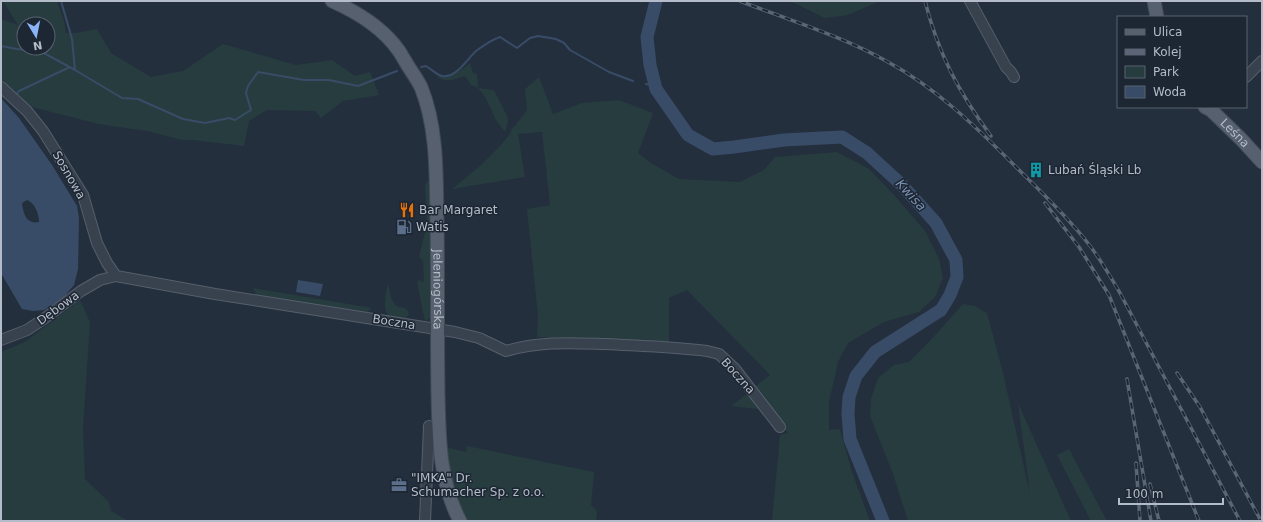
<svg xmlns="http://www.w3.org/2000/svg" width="1263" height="522" font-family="'DejaVu Sans',sans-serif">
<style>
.green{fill:#263c3f;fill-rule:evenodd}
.water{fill:#394c67;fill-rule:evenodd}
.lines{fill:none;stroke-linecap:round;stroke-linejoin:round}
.stream{stroke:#394c67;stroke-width:2}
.river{stroke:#394c67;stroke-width:13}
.minor-casing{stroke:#565f6c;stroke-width:12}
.major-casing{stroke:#414a57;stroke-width:15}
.minor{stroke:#38414e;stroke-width:10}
.major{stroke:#56606e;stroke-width:13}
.rail-casing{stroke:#5a6575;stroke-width:3.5}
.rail{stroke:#1d2633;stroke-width:2;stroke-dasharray:6;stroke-linecap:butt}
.labels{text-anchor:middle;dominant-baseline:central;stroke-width:3;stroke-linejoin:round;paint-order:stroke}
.street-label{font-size:12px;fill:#b4bcc9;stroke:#1d2633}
.poi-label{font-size:12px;fill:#b4bcc9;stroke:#1d2633;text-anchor:start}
.water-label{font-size:13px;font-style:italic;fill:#7c92b1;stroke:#1d2633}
</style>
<rect width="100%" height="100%" fill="#242f3e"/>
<!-- green -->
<path class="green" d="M 3,1 L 57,1 L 64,21 L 66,33 L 75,33 L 97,29 L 111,53 L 151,77 L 183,71 L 223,44 L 296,65 L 332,60 L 355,76 L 370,72 L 379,95 L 343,101 L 321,118 L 315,111 L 267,110 L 249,121 L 244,146 L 193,140 L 182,140 L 147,131 L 98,124 L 32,107 L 17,97 L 1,83 L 1,19 L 18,25 ZM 24,24 L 48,24 L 48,48 L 24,48 Z
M 790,1 L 880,1 L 848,15 L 825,18 Z
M 470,63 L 473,73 L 477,74 L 478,88 L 494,90 L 508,118 L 508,122 L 505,132 L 496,120 L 485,97 L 478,88 L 471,85 L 465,76 C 454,79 448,84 437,77 C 451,78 459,72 470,63 Z
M 539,77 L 553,114 L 582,103 L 619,100 L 653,113 L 638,153 L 651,163 L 679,179 L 740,182 L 764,170 L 775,157 L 837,152 L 869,169 L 895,196 L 925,231 L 939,259 L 943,278 L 935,297 L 919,312 L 884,322 L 848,343 L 838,362 L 829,402 L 829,430 L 840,429 L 851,469 L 870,521 L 772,521 L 780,435 L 788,433 L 753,388 L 770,375 L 687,290 L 669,298 L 669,343 L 577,338 L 537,337 L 538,316 L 527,209 L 550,205 L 542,132 L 518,134 L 525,177 L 452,189 L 480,166 L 499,147 L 510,134 L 512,128 L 515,126 L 527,110 L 525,89 Z
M 428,181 L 430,182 L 432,312 L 430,313 L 430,318 L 425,321 L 417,283 L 419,280 L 424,282 L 423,261 L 419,257 L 427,224 L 425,186 Z
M 388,283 C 390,289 390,298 394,303 C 399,311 407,303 409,315 L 403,320 L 391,319 C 381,309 386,295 388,283 Z
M 253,288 L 372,308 L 365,314 L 257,296 Z
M 80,300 L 90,322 L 83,429 L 85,479 L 109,502 L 111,511 L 128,521 L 1,521 L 1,352 L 25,342 Z
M 963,304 L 975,306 L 987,313 L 1003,373 L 1030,494 L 1018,403 L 1071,521 L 908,521 L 893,474 L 870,416 L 871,399 L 878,378 L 894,365 L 909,362 L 928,343 Z
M 751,391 L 766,410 L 731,406 Z
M 467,446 L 594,472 L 591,505 L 597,511 L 596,521 L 465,521 L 450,483 L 445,447 L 466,452 Z
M 1069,449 L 1107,521 L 1091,521 L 1057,455 Z"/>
<!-- water -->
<path class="water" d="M 1,98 L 19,118 L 52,165 L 77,206 L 79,218 L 78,269 L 74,285 L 63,298 L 44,310 L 33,311 L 22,309 L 1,273 ZM 27,200 C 35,203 39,214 39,222 C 26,225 23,212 22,203 Z
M 298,280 L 323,284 L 320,296 L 296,292 Z"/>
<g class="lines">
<!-- stream -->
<path class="stream" d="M 61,1 L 72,39 L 75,70 L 122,98 L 138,99 L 183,119 L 205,123 L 229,118 L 235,120 L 251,110 L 246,93 L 248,86 L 258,72 L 304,80 L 329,80 L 358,86 L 397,71
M 1,46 L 17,49 L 42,52 L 75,70
M 421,67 L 426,66 C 431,69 437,75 442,76 C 456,79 468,58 476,51 C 484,45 491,40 500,37 L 517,48 L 530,38 L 538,36 L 556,39 L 564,43 L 570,50 L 609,72 L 633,81
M 646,84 L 655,86
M 16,95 L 19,91 L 70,67"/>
<!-- river -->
<path class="river" d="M 656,1 L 647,37 L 650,65 L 656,89 L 688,135 L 713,149 L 734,147 L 784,140 L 842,137 L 867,153 L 902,185 L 936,223 L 956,260 L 957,277 L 950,295 L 941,310 L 875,352 L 856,376 L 849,397 L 848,414 L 850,439 L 883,521"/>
<defs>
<path id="minor" d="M 970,1 L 1006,67 L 1011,72 L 1014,77
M 1246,77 L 1262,61
M 1,87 L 27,111 L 43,131 L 83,195 L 97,243 L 107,263 L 116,276
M 1,340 L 27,330 L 45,318 L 81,291 L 100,280 L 116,276 L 215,294 L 455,332 L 479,338 L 506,351 C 540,341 571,343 606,344 C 640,346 674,347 707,351 L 719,354 L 735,369 L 780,427
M 425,521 L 429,426"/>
<g id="major">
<path id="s1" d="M 332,1 C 357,12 383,28 399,51 C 403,57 406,63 410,69 C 414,75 418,81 421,87 C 438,129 436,177 437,222 C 438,279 437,337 438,394 C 439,438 439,481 460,521"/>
<path d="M 1154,1 L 1157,17"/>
<path id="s2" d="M 1205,107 L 1211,110 L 1241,139 L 1262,162"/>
</g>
</defs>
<!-- minor casing -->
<use href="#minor" class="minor-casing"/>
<!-- major casing -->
<use href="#major" class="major-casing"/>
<!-- minor -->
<use href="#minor" class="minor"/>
<!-- major -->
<use href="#major" class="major"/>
<defs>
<path id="rail" d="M 740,1 C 789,20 842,36 888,62 C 936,88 974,125 1012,163 C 1038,189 1065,214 1087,242 C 1100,258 1110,276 1120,293 L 1240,521
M 925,1 C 938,53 959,93 991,136
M 1045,203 L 1079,247 L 1109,295 L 1199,521
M 1177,373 L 1200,407 L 1261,521
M 1127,379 L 1151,521
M 1136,463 L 1140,521
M 1150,484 L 1159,521"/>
</defs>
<!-- rail casing -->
<use href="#rail" class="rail-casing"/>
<!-- rail -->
<use href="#rail" class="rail"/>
</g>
<!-- icons -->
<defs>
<symbol id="building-bare" viewBox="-9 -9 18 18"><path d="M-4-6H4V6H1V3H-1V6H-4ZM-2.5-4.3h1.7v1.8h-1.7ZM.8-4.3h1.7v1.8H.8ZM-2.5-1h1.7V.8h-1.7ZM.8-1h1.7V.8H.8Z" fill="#0f9aa8" stroke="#1d2633" stroke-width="2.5" paint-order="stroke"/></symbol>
<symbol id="restaurant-bare" viewBox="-9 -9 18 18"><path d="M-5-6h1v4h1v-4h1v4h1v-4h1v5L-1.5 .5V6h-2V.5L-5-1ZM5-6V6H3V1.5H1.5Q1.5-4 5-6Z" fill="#e8710a" stroke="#1d2633" stroke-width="2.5" paint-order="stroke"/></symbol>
<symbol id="fuel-bare" viewBox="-9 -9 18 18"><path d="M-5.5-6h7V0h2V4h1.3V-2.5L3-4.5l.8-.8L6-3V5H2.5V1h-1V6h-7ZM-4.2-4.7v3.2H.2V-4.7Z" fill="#5c6f8a" stroke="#1d2633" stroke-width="2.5" paint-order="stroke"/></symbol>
<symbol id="office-bare" viewBox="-9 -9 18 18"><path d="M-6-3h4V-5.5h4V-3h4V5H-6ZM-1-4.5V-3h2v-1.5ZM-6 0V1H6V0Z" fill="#5c6f8a" stroke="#1d2633" stroke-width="2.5" paint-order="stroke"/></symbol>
</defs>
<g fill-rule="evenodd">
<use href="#building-bare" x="1025" y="159" width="22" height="22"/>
<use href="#restaurant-bare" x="396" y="199" width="22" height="22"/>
<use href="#fuel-bare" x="393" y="216" width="22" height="22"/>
<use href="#office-bare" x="388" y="474" width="22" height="22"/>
</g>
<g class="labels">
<!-- street labels -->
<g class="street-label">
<text stroke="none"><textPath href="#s2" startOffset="40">Leśna</textPath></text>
<text transform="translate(69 175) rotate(60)">Sosnowa</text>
<text stroke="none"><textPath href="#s1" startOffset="331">Jeleniogórska</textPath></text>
<text transform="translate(58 308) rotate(-36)">Dębowa</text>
<text transform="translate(394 322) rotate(9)">Boczna</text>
<text transform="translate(738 376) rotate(48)">Boczna</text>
</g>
<!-- poi labels -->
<g class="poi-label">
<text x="1048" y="170">Lubań Śląski Lb</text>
<text x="419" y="210">Bar Margaret</text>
<text x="416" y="227">Watis</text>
<text x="411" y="478">"IMKA" Dr.<tspan x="411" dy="14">Schumacher Sp. z o.o.</tspan></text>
</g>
<!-- water labels -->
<g class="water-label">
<text transform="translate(911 195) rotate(47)">Kwisa</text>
</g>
</g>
<!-- border -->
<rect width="1263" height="522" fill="none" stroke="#b4bcc9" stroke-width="4"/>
<!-- legend -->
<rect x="1117" y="16" width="130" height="92" fill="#1d2633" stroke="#59626f"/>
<rect x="1125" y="29" width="20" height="6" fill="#56606e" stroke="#59626f"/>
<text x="1153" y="36" font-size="12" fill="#b4bcc9">Ulica</text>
<rect x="1125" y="49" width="20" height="6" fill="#5a6575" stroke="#59626f"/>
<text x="1153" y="56" font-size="12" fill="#b4bcc9">Kolej</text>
<rect x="1125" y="66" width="20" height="12" fill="#263c3f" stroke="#59626f"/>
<text x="1153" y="76" font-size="12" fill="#b4bcc9">Park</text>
<rect x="1125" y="86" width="20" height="12" fill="#394c67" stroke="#59626f"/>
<text x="1153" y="96" font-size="12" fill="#b4bcc9">Woda</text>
<!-- north arrow -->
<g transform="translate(36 36) rotate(170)"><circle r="19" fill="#1d2633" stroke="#59626f"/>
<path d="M0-3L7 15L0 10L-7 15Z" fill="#8ab4f8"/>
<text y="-6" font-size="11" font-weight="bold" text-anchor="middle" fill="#b4bcc9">N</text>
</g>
<!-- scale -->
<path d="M1119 498v6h104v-6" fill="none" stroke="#b4bcc9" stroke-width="2"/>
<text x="1125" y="498" font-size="12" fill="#b4bcc9" stroke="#1d2633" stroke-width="3" paint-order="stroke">100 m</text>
</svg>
